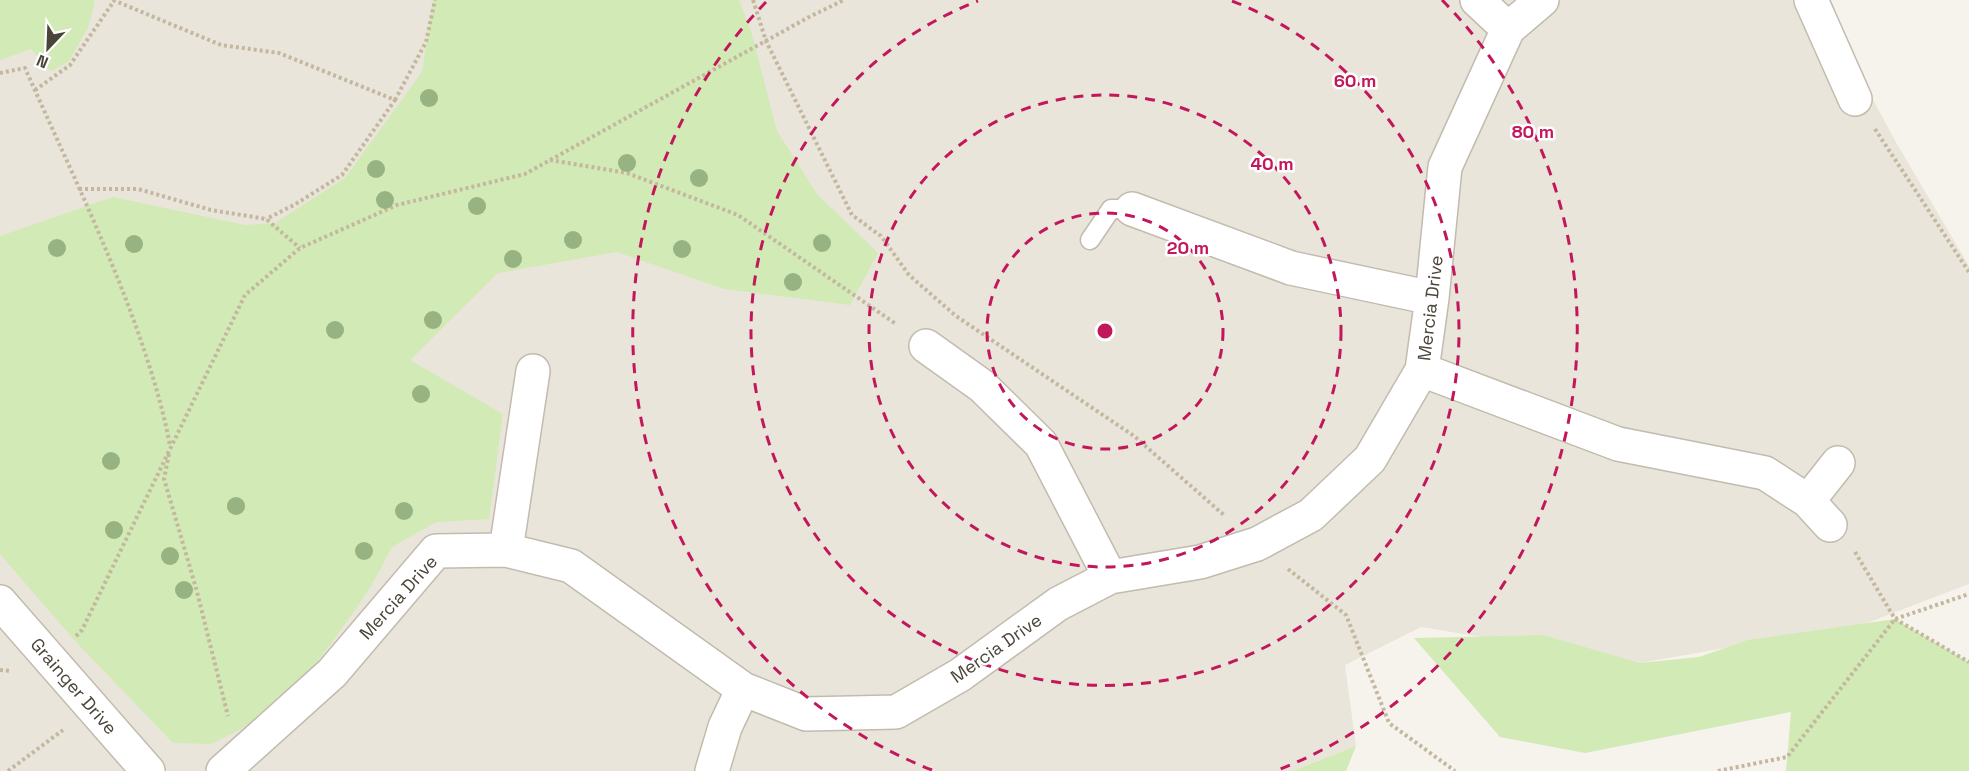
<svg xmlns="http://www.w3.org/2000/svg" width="1969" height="771" font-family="'Space Grotesk',sans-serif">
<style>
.residential{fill:#eae5da}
.green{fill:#d2eab5}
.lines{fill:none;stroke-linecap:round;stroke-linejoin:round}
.service-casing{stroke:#c2bbae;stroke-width:21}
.minor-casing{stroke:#c2bbae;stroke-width:36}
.tertiary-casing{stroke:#c2bbae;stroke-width:36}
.path{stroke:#c4b79f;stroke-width:4;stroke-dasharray:3 3;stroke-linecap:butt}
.service{stroke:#fff;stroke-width:18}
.minor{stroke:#fff;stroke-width:33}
.tertiary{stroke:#fff;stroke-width:33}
.tree{fill:#97b381}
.ring{fill:none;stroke:#c2185b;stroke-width:3;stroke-dasharray:10 8}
.labels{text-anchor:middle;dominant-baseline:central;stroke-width:5;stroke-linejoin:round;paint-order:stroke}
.street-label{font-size:18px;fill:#4b4439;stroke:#fff}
.centre{fill:#c2185b;stroke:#fff;stroke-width:3}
.ring-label{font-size:18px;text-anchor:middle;font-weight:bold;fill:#c2185b;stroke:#fff;stroke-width:5;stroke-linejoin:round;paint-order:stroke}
</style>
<rect width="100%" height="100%" fill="#f6f3ec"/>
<!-- residential -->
<path class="residential" d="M 0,0 L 1819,0 L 1897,144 L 1969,266 L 1969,584 L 1867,623 L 1640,663 L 1421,627 L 1345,665 L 1356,746 L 1292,771 L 0,771 Z"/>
<!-- green -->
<path class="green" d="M 0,0 L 94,0 L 95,2 L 88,28 L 69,61 L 52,71 L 47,68 L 31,49 L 0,60 Z
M 433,0 L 739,0 L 751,31 L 777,131 L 817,194 L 878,253 L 850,305 L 724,289 L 617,252 L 498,273 L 410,360 L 503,414 L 489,519 L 436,522 L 392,547 L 370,588 L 343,627 L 317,662 L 287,693 L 241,729 L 211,744 L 173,743 L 77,643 L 0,554 L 0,236 L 113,197 L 245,225 L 275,223 L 345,178 L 422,72 Z
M 1895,619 L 1969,662 L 1969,771 L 1786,771 L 1791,712 L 1585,753 L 1500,737 L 1414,638 L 1543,635 L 1640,663 L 1699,657 L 1748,640 Z
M 1356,746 L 1346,771 L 1292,771 Z"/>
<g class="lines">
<defs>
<path id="service" d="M 1090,240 L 1111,209 L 1132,209"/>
<path id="minor" d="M 1477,0 L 1508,29
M 1811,0 L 1855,99
M 1132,209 L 1291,268 L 1432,298
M 926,346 L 982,386 L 1041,444 L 1110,577
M 1422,370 L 1618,444 L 1765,473 L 1808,501 L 1830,525
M 1808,501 L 1838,463
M 506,550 L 533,371
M 223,771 L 332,673 L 436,551 L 506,550 L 571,566 L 743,689 L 806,714 L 896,712 L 960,675 L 1058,604 L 1110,577 L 1200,562 L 1257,544 L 1311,515 L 1370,459 L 1422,370 L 1432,298 L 1445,167 L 1508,29 L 1542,0
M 712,771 L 725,727 L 743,689"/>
<path id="tertiary" d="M 0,602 L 148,771"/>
</defs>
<!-- service casing -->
<use href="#service" class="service-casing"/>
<!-- minor casing -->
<use href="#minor" class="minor-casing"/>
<!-- tertiary casing -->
<use href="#tertiary" class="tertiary-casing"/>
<!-- path -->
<path class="path" d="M 113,0 L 221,45 L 279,53 L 395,100 L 342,175 L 294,205 L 266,219
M 753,0 L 766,41 L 852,215 L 881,236 L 909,275 L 956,316 L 1134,436 L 1225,516
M 0,73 L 25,68 C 64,156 106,242 138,332 C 151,370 163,407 170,446
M 35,90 L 70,65 L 114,1
M 395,100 L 426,42 L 435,0
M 1875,129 L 1969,272
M 550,160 L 627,173 L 738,215 L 896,324
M 79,189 L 138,189 L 211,210 L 266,219 L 300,248
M 169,454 L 164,479 L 196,588 L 228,716
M 1855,552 L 1895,619 L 1969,662
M 1288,569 L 1346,615 L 1389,723 L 1455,771
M 76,636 L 82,630 L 245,295 L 300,248 L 397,205 L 525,174 L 809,17 L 844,0
M 0,670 L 11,671
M 8,771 L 63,730
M 1718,771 L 1787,757 L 1895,619 L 1969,594"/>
<!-- service -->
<use href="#service" class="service"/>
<!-- minor -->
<use href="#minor" class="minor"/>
<!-- tertiary -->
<use href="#tertiary" class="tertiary"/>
</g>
<!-- trees -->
<g class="tree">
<circle cx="429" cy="98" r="9"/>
<circle cx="627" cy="163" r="9"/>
<circle cx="376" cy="169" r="9"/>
<circle cx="699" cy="178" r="9"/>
<circle cx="385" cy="200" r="9"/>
<circle cx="477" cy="206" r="9"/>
<circle cx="573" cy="240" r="9"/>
<circle cx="822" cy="243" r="9"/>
<circle cx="134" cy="244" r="9"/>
<circle cx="57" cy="248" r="9"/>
<circle cx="682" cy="249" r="9"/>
<circle cx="513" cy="259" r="9"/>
<circle cx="793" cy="282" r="9"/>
<circle cx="433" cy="320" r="9"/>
<circle cx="335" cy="330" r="9"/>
<circle cx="421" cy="394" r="9"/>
<circle cx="111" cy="461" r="9"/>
<circle cx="236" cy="506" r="9"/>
<circle cx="404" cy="511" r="9"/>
<circle cx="114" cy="530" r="9"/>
<circle cx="364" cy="551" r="9"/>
<circle cx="170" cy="556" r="9"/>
<circle cx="184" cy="590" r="9"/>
</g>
<!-- distance rings -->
<g class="ring">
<circle cx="1105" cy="331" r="118"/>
<circle cx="1105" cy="331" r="236"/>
<path d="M1232 1A354 354 0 1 1 978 1"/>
<path d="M932 770A472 472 0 0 1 768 0M1442 0A472 472 0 0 1 1278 770"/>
</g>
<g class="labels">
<!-- street labels -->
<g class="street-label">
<text transform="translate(1430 308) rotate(-83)">Mercia Drive</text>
<text transform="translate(398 597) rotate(-48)">Mercia Drive</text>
<text transform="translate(996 648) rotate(-35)">Mercia Drive</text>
<text transform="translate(74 686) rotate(49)">Grainger Drive</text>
</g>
</g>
<circle cx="1105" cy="331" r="9" class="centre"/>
<g class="ring-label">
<text x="1355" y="87">60 m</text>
<text x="1533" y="138">80 m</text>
<text x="1272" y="170">40 m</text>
<text x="1188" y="254">20 m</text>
</g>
<!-- north arrow -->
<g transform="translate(48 48) rotate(203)" stroke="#ffffff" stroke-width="4.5" paint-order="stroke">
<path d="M0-4.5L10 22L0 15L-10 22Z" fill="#4b4439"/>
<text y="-9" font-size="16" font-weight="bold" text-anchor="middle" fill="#4b4439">N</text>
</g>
</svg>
